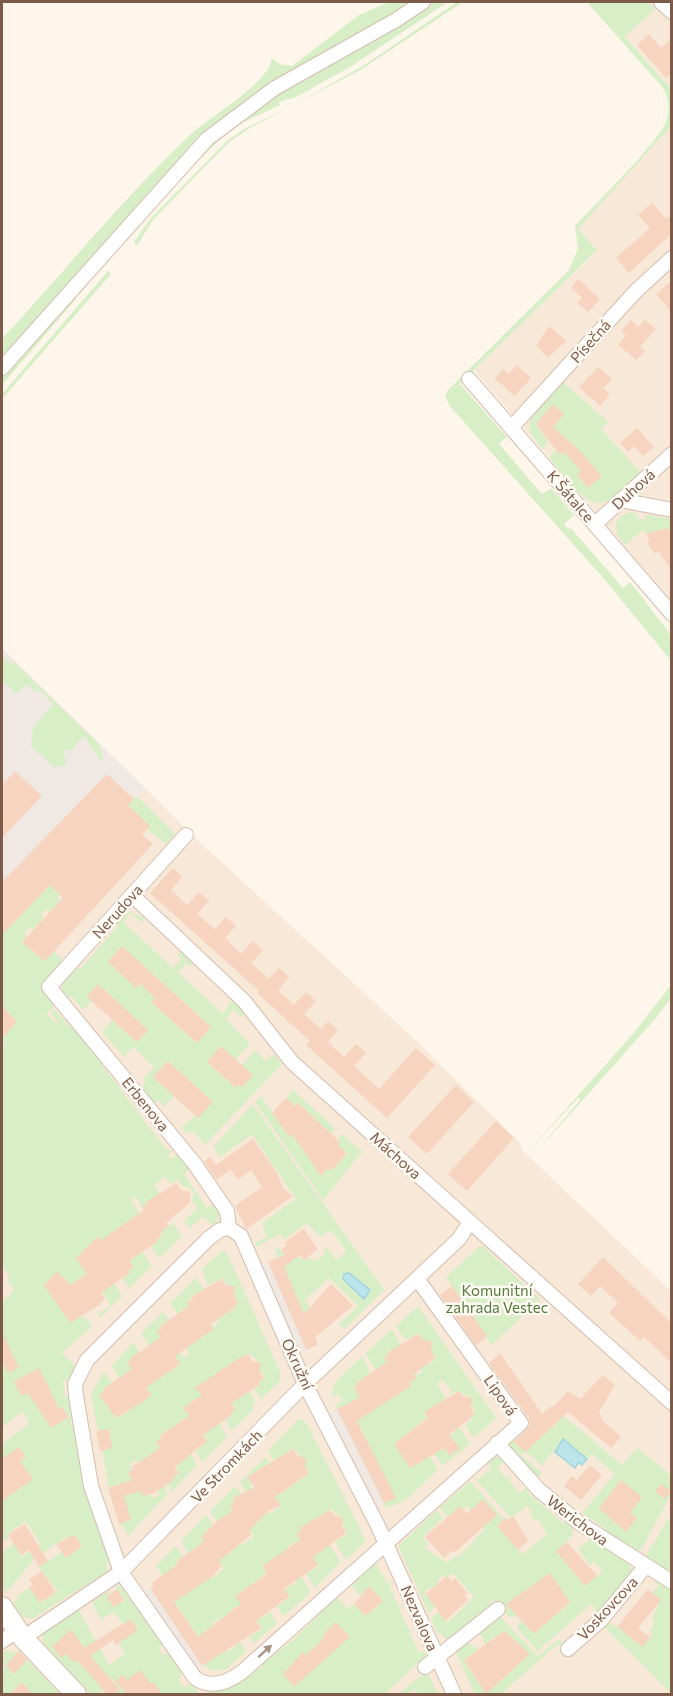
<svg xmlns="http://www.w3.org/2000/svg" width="673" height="1696" font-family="Commissioner,sans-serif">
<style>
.residential{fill:#f7e8d8}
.industrial{fill:#f0e9e3}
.green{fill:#d7eec7;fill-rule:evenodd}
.water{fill:#bce5eb;stroke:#a1d5dd;stroke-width:1.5}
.building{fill:#f6d4c0}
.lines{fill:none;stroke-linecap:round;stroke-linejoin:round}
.street-casing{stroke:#d3bdae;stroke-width:16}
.secondary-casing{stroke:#d8c0ae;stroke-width:22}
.street{stroke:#fff;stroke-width:14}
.secondary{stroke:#fff;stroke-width:20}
.oneway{fill:#aa9489}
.labels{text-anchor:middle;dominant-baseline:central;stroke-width:5;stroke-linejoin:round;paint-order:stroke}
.street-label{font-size:15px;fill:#7d5b4a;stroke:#fffaf3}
.park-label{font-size:15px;fill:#527d3e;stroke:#fffaf3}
</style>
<rect width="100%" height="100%" fill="#fef6eb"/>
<!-- residential -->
<path class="residential" d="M 594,2 L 671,2 L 671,89 Z
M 671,125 L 671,601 L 474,370 L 597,251 L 576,227 Z
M 145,788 L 194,837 L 409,1034 L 519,1142 L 523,1151 L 671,1291 L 671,1694 L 2,1694 L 2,931 L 3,933 Z"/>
<!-- industrial -->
<path class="industrial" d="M 2,648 L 145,788 L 4,933 L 2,931 Z
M 279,1257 L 318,1345 L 293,1356 L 255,1268 Z
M 348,1403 L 396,1498 L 370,1510 L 323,1415 Z
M 160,1581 L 213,1659 L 191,1673 L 138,1596 Z"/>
<!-- green -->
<path class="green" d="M 389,2 L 415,2 L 270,87 L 136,208 L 2,360 L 2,339 C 65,271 123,198 191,134 C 208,118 275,79 271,58 L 280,64 L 292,66 L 359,15 Z
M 433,2 L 448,2 L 350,67 L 296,97 L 279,102 L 280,105 L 244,122 L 222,137 L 152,207 L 211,144 L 283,91 L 408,19 Z
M 457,2 L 463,2 L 362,69 L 250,128 L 228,143 L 153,220 L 137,246 L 134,242 L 150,219 L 227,141 L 244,129 L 294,105 L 366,64 Z
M 587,2 L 649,2 L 655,9 L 625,37 L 671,89 L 671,126 L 578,229 L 597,250 L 460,384 L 507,437 L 499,444 L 542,494 L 551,488 L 574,515 L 564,524 L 567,529 L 571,528 L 623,588 L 630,582 L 671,635 L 671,661 L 606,581 L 449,405 L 445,396 L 448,390 L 569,270 L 578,248 L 575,226 C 594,205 660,142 667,119 C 670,107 669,97 662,87 Z
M 108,271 L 111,274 L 2,399 L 2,394 Z
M 95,274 L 80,294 L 77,292 L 74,297 L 76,299 L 2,385 L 2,375 C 21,352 71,283 95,274 Z
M 563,382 L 608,422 L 601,429 L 640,472 C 629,481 617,497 604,502 C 586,510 560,470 549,458 L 556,450 L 560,455 L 572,444 L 552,426 L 559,420 L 553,405 L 536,424 L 548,442 L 542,449 L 529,431 L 531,417 Z
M 632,512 L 637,514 L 637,518 L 645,520 L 646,515 L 649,515 L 671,519 L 671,531 L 666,528 L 646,534 L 643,530 L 625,545 C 617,535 611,526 622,515 Z
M 2,655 L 12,665 L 14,662 L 99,744 L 103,759 L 100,760 L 84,736 L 71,750 L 64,751 L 66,765 L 55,768 L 31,746 L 33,728 L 53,704 L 39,690 L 36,692 L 27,684 L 16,694 L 2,680 Z
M 137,796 L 175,834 L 166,844 L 147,829 L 150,826 L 139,816 L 57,897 L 60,900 L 50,912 L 46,909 L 41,915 L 44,918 L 33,929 L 30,927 L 24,933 L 27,936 L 22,942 L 44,961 L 53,951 L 65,962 L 41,987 L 56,1004 L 46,1014 L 61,1027 L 51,1012 L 54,1009 L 70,1027 L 73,1025 L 104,1062 L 101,1064 L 166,1149 L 172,1151 L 168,1155 L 171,1159 L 178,1153 L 190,1168 L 184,1174 L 207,1208 L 216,1203 L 219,1216 L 214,1225 L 203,1217 L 189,1228 L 184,1221 L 197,1208 L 192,1200 L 194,1195 L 189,1187 L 183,1187 L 178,1179 L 171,1184 L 165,1176 L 154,1185 L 160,1195 L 147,1201 L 148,1204 L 143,1208 L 135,1196 L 131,1200 L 141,1216 L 115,1230 L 90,1275 L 74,1281 L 75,1320 L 84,1316 L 92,1326 L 62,1353 L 75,1365 L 70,1382 L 63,1380 L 65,1396 L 70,1398 L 73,1417 L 70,1424 L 74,1426 L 85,1482 L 110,1561 L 106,1563 L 108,1571 L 35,1617 C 22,1621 19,1612 13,1602 L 18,1599 L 17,1596 L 30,1587 L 41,1603 L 58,1591 L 39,1567 L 62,1552 L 66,1557 L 82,1546 L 75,1535 L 70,1539 L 68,1536 L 34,1559 L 11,1587 L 4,1592 L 2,1588 L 2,1552 L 14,1544 L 22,1557 L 41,1545 L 26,1521 L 8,1533 L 9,1537 L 2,1542 L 2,1502 L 6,1498 L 2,1492 L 2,1444 L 29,1424 L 23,1411 L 2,1427 L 2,1303 L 14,1290 L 8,1282 L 9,1275 L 2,1267 L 2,1048 L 5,1044 L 2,1038 L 17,1022 L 2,1006 L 2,931 L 3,933 Z
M 130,912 L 145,918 L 141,923 L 131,913 L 123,922 L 173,968 L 181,959 L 177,955 L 182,950 L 195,961 L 190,967 L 186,964 L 178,972 L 223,1014 L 233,998 L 246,1013 L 241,1017 L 234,1009 L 226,1019 L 250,1044 L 236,1059 L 207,1063 L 236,1088 L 239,1084 L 243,1087 L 253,1075 L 242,1065 L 255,1050 L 266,1061 L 274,1054 L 282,1064 L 205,1145 L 193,1131 L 187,1134 L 182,1127 L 212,1101 L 168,1061 L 153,1077 L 174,1096 L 164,1106 L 159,1100 L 153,1104 L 140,1088 L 146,1083 L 143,1079 L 154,1067 L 133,1047 L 124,1057 L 102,1032 L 112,1020 L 137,1042 L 148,1030 L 98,985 L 87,997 L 91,1001 L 83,1010 L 71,996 L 66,1000 C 57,985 65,977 75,965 L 80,969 L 118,926 L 115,922 ZM 122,946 L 143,987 L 140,984 L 136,988 L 108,962 ZM 166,986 L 211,1027 L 196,1043 L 151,1002 Z
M 671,985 L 671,998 L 656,1018 L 531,1158 L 580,1100 L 579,1097 L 526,1154 L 632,1035 Z
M 293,1090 L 335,1128 L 331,1133 L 318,1127 L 321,1124 L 298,1103 L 295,1106 L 286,1098 Z
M 261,1096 L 289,1137 L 292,1134 L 321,1176 L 329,1168 L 332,1171 L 347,1154 L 338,1145 L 340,1142 L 337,1139 L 342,1134 L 362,1152 L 323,1200 L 255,1102 Z
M 253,1104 L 384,1290 L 344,1329 L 339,1324 L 358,1306 L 329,1278 L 304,1301 L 310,1308 L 304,1314 L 275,1250 L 279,1248 L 290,1262 L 298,1257 L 306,1261 L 311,1258 L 314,1262 L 325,1254 L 323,1249 L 326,1247 L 336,1260 L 347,1252 L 331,1230 L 320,1237 L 307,1223 L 284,1239 L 280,1234 L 256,1247 L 255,1243 L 267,1237 L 262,1223 L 296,1199 L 252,1134 L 220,1157 L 213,1147 Z
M 173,1224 L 182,1236 L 159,1258 L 151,1246 L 162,1235 L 159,1231 Z
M 481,1245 L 540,1299 L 492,1345 L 446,1277 Z
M 222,1251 L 227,1253 L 280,1372 L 280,1381 L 261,1399 L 254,1389 L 265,1377 L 259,1368 L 261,1364 L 249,1353 L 218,1372 L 218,1383 L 198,1400 L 196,1398 L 189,1403 L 191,1417 L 186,1420 L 184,1418 L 177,1423 L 179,1425 L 161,1434 L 162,1437 L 158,1440 L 163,1448 L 148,1455 L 149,1458 L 140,1465 L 135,1460 L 130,1463 L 132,1469 L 128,1473 L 144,1496 L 148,1494 L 154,1498 L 160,1495 L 157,1490 L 162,1483 L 168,1493 L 128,1536 L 121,1523 L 131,1520 L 120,1484 L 109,1487 L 102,1450 L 112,1448 L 109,1429 L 98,1431 L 91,1394 L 104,1371 L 114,1385 L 103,1389 L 104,1392 L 100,1395 L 116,1418 L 129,1412 L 128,1410 L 139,1405 L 150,1394 L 146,1386 L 158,1380 L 166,1370 L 168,1373 L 176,1368 L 174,1355 L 180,1353 L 184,1358 L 190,1354 L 185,1345 L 204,1336 L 204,1325 L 211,1324 L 213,1327 L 219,1323 L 217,1320 L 226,1311 L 227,1313 L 235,1309 L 233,1306 L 238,1302 L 232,1293 L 232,1286 L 228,1285 L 223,1278 L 208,1285 L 202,1269 Z
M 142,1252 L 152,1266 L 129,1288 L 121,1275 L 132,1264 L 129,1259 Z
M 196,1278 L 205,1290 L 192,1296 L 188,1303 L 191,1307 L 186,1311 L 184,1309 L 177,1314 L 170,1303 Z
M 112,1281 L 122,1296 L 100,1318 L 97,1315 L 111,1305 L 99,1288 Z
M 418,1306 L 496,1418 L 474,1438 L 465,1425 L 472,1420 L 471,1417 L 475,1414 L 470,1398 L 459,1391 L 449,1394 L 451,1390 L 443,1380 L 437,1384 L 446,1399 L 428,1409 L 424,1415 L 428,1420 L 422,1421 L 394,1444 L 410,1468 L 424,1461 L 423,1459 L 429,1455 L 438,1470 L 406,1500 L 386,1508 L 384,1503 L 395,1498 L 375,1458 L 364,1464 L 357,1450 L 369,1444 L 348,1403 L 337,1409 L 336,1405 L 343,1401 L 339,1394 L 333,1397 C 329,1381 353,1366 363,1356 L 371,1376 L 358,1382 L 354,1388 L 370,1411 L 401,1393 L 408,1379 L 411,1382 L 416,1378 L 413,1373 L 417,1375 L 422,1372 L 420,1368 L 432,1363 L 435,1358 L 429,1349 L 432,1345 L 425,1342 L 418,1334 L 405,1340 L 396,1326 Z
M 163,1312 L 171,1322 L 167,1321 L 158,1331 L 163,1339 L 149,1346 L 141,1333 Z
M 392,1329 L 401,1346 L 388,1352 L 388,1364 L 375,1370 L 366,1353 Z
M 133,1342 L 139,1352 L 135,1371 L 119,1378 L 112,1366 Z
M 248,1389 L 256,1402 L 252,1405 L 254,1409 L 232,1431 L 225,1419 L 235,1408 L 230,1401 Z
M 564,1416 L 622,1465 L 637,1448 L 671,1475 L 671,1494 L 641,1550 L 631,1552 L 602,1533 L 605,1528 L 582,1513 L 615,1474 L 592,1454 L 587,1459 L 563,1439 L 542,1466 L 525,1451 L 521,1455 L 542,1473 L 537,1479 L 507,1444 L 511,1439 L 526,1451 Z
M 299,1419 L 306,1422 L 366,1541 L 346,1560 L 335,1542 L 348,1534 L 341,1524 L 343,1520 L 332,1509 L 300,1528 L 301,1541 L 296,1545 L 294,1542 L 287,1547 L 289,1550 L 271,1559 L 273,1562 L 267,1573 L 259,1578 L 261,1581 L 242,1590 L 245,1604 L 239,1608 L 236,1606 L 230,1611 L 231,1613 L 213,1622 L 214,1625 L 210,1629 L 227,1653 L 240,1642 L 246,1651 L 225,1670 L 214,1671 L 202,1666 L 213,1658 L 160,1581 L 164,1578 L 156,1566 L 176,1546 L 183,1557 L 176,1563 L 189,1592 L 210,1576 L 212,1578 L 224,1569 L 218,1560 L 232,1552 L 230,1549 L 239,1543 L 242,1545 L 254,1537 L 248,1527 L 260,1521 L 259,1518 L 268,1512 L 270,1514 L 281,1506 L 274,1496 L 280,1494 L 309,1474 L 303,1463 L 304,1459 L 293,1448 L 275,1461 L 268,1451 Z
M 217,1420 L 227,1437 L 202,1462 L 194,1448 L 197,1450 L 204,1445 L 203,1443 L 207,1439 L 202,1432 Z
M 459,1427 L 470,1444 L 443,1466 L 434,1454 Z
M 189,1451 L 197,1465 L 172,1492 L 167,1482 L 179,1471 L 174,1464 Z
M 493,1455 L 504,1461 L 497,1468 L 507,1478 L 515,1473 L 508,1480 L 520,1493 L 528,1486 L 530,1489 L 527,1492 L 564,1524 L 567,1520 L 572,1524 L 573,1535 L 557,1551 L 584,1585 L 603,1572 L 594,1561 L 590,1565 L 578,1549 L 590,1539 L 628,1563 L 632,1569 L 631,1574 L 598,1613 L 591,1604 L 538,1651 L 516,1627 L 522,1620 L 535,1633 L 570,1603 L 550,1573 L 506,1604 L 517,1615 L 515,1617 L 509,1617 L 492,1600 L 490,1602 L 492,1608 L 448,1641 L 440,1633 L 437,1634 L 431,1618 L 439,1612 L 448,1623 L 474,1597 L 453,1573 L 446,1579 L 443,1575 L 437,1581 L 440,1584 L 433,1590 L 430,1587 L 424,1592 L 436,1606 L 429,1613 L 398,1546 L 437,1510 L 443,1518 L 423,1537 L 428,1544 L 425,1548 L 447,1563 L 456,1555 L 459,1557 L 484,1530 L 467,1505 L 464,1509 L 460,1506 L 448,1517 L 440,1507 L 470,1481 L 505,1520 L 498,1526 L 522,1555 L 547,1534 L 538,1519 L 535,1521 L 529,1514 L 532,1512 L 527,1506 L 511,1518 L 471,1475 L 478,1480 L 492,1467 L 486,1461 Z
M 266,1457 L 270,1464 L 262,1467 L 264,1470 L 258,1482 L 251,1486 L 252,1489 L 247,1493 L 240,1482 Z
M 235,1486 L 241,1493 L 231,1504 L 237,1512 L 218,1524 L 210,1511 Z
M 206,1515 L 213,1525 L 206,1530 L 207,1544 L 190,1556 L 181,1541 Z
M 671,1515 L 671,1575 L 644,1559 Z
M 329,1544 L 341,1562 L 315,1588 L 306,1574 L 319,1566 L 313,1558 Z
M 375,1562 L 388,1584 L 396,1580 L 389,1586 L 399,1607 L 407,1603 L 399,1609 L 409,1630 L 417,1626 L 409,1632 L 419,1653 L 427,1650 L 428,1653 L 385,1694 L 209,1694 L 208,1690 C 227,1691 244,1681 257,1669 L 260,1669 L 261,1664 L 291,1642 L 339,1594 L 338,1598 L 348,1609 L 354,1604 L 372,1612 L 383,1601 L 369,1586 L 360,1595 L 350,1584 Z
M 300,1575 L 310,1590 L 308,1595 L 284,1616 L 277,1606 L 290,1598 L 285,1590 L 297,1582 L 295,1578 Z
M 657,1580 L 671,1589 L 671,1693 L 603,1626 L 607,1622 L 616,1627 L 618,1625 L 643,1646 L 653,1634 L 649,1631 L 654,1624 L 652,1618 L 661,1600 L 653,1593 L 659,1585 L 654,1583 Z
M 120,1585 L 125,1588 L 163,1644 L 159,1650 L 162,1655 L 168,1653 L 182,1673 L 179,1680 L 183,1687 L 192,1684 L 200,1694 L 114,1694 L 120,1689 L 113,1680 L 99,1694 L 89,1694 L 43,1646 L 42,1633 L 78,1609 L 109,1665 L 125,1654 L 119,1643 L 131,1632 L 113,1612 L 101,1620 L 92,1602 L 111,1590 L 107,1597 L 114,1607 L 125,1600 L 115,1587 Z
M 270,1612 L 277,1623 L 253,1644 L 249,1637 L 262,1629 L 257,1621 Z
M 499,1615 L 538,1656 L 559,1639 L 572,1654 L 578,1651 L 571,1658 L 558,1644 L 501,1694 L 475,1694 L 456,1652 L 468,1643 L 478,1649 L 464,1660 L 486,1694 L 530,1654 L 504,1631 L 485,1644 L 480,1632 Z
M 7,1649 L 9,1653 L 19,1650 L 6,1665 L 14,1673 L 28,1660 L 61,1694 L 2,1694 L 2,1670 L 5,1666 L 2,1664 L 2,1653 Z
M 427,1671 L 438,1694 L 419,1694 L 414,1689 L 407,1694 L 398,1694 Z"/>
<!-- water -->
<path class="water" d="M 349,1273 L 370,1290 L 364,1299 L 343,1279 L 344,1274 Z
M 563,1439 L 587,1459 L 582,1465 L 579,1462 L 575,1468 L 555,1452 Z"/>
<!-- building -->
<path class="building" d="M 649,34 L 661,48 L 672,39 L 672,73 L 666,78 L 637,45 Z
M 652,203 L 666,219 L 672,215 L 672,233 L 629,273 L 616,258 L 650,228 L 638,215 Z
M 578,279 L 600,299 L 588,312 L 577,303 L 582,298 L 571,288 Z
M 672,280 L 672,312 L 656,294 Z
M 631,320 L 638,327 L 645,320 L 656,329 L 640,347 L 645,351 L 636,360 L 618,345 L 626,335 L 621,331 Z
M 549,326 L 567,341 L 548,357 L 536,346 Z
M 517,365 L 531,378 L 515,396 L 495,379 L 503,369 L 509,374 Z
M 598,367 L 612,379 L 603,388 L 610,394 L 600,406 L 579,387 Z
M 553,404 L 564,414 L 553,427 L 580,451 L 602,476 L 588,488 L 577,475 L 581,471 L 564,452 L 560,455 L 536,424 Z
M 637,428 L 654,447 L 643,456 L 634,446 L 628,452 L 620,443 Z
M 666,528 L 672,531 L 672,571 L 658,551 L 655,554 L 647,543 L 650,541 L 646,534 Z
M 15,771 L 42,796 L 2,838 L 2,785 Z
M 107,774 L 134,799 L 128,805 L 150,826 L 142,835 L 153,844 L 45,961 L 22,942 L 63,898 L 50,885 L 2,935 L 2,882 Z
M 173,868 L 182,877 L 171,890 L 187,905 L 199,892 L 209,901 L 197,914 L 215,929 L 226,917 L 236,926 L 225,938 L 241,954 L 253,941 L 263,950 L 251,963 L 269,979 L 279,968 L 289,977 L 278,990 L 294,1005 L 306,992 L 316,1001 L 304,1014 L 321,1029 L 328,1021 L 338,1030 L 328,1042 L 344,1057 L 356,1044 L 366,1053 L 354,1066 L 379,1089 L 416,1048 L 435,1065 L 387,1118 L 306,1045 L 310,1041 L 257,993 L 259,991 L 150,893 Z
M 122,946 L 211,1027 L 197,1043 L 151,1002 L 155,998 L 140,984 L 136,988 L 108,962 Z
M 98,984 L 148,1030 L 137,1042 L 87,997 Z
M 2,1006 L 17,1022 L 2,1038 Z
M 221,1046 L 253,1075 L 242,1087 L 239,1084 L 236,1088 L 207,1062 Z
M 168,1061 L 213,1102 L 198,1118 L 153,1077 Z
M 456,1085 L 474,1102 L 427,1154 L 408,1137 Z
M 286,1098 L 295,1106 L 298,1103 L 340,1142 L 338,1145 L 347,1153 L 331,1171 L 329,1168 L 321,1176 L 292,1134 L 289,1137 L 272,1113 Z
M 496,1121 L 514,1138 L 467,1191 L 448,1174 Z
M 253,1139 L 277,1173 L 283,1188 L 293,1196 L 246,1229 L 235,1206 L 262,1187 L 251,1170 L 238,1180 L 230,1169 L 217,1180 L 204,1162 L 210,1157 L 216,1165 Z
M 176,1183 L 181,1190 L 190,1192 L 190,1203 L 166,1223 L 169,1226 L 160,1233 L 162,1235 L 157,1239 L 158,1241 L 129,1261 L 134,1267 L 128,1271 L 130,1273 L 101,1293 L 105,1299 L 100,1303 L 101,1304 L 70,1323 L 44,1285 L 57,1271 L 70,1285 L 87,1274 L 76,1258 L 97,1237 L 101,1240 L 144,1210 L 142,1207 L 147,1204 L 146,1202 Z
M 304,1229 L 318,1249 L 304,1260 L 300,1255 L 284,1267 L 304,1314 L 331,1284 L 353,1306 L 315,1337 L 318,1345 L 306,1350 L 268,1262 L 285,1255 L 281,1250 L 287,1245 L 285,1242 Z
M 603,1257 L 672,1324 L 672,1363 L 644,1337 L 640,1341 L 609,1313 L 618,1303 L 600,1286 L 591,1296 L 578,1284 Z
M 222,1279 L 226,1285 L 235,1287 L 234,1296 L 238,1302 L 234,1308 L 210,1325 L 214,1329 L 175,1356 L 180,1364 L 146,1388 L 151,1394 L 146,1400 L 116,1418 L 99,1395 L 105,1391 L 103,1389 L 132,1369 L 128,1363 L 132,1357 L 161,1337 L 156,1331 L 162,1328 L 160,1326 L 189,1306 L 187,1303 L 193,1299 L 191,1297 Z
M 452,1286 L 487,1336 L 476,1346 L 440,1295 Z
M 2,1332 L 19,1368 L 8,1373 L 2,1359 Z
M 419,1334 L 423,1340 L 432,1342 L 431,1351 L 435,1358 L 414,1374 L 417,1378 L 409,1383 L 411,1386 L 357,1421 L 396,1498 L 384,1503 L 337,1409 L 360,1397 L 354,1388 L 358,1382 L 387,1362 L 384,1358 L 389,1354 L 388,1352 Z
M 500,1353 L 542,1414 L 551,1406 L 553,1407 L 568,1391 L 580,1399 L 603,1375 L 615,1385 L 599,1411 L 602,1420 L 621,1437 L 611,1448 L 568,1412 L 525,1452 L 514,1442 L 531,1425 L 529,1418 L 489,1363 Z
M 248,1354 L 252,1361 L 261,1363 L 260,1372 L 264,1378 L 259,1382 L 260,1384 L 231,1404 L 236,1410 L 230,1413 L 232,1415 L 203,1435 L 207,1441 L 175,1467 L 179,1473 L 173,1477 L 175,1479 L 151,1495 L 150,1493 L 144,1497 L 140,1491 L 124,1496 L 131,1520 L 119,1524 L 108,1488 L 132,1480 L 128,1473 L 133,1469 L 132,1467 L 160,1448 L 156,1442 L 162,1438 L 160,1436 L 189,1416 L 183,1408 L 202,1395 L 195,1388 L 242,1356 L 243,1358 Z
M 39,1368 L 59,1409 L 62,1407 L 69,1417 L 51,1428 L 28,1393 L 21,1396 L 14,1381 Z
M 459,1391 L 463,1397 L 472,1398 L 471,1408 L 475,1414 L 449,1435 L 460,1448 L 450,1456 L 444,1448 L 410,1468 L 394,1444 L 427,1419 L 425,1411 Z
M 109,1429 L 112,1448 L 100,1451 L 96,1431 Z
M 19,1447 L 26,1457 L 20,1461 L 33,1479 L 2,1501 L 2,1459 Z
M 293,1449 L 297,1456 L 306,1458 L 305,1467 L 309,1473 L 275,1497 L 281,1505 L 267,1512 L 249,1531 L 251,1535 L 219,1561 L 222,1565 L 212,1577 L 174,1602 L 198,1637 L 241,1604 L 235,1596 L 267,1574 L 262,1566 L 300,1540 L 296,1534 L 301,1530 L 299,1528 L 330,1510 L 335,1516 L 343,1518 L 342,1527 L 346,1533 L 313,1557 L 318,1565 L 284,1589 L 290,1596 L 256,1621 L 261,1628 L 202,1666 L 150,1588 L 154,1586 L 152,1583 L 178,1564 L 177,1561 L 196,1548 L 204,1541 L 201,1537 L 216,1522 L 233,1510 L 230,1505 L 235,1501 L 233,1498 L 255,1487 L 247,1477 Z
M 590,1465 L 602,1475 L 581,1500 L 564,1486 L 572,1476 L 577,1480 Z
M 621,1480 L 642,1497 L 630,1513 L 637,1518 L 626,1532 L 599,1508 Z
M 661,1484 L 671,1491 L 665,1499 L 655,1492 Z
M 483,1499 L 497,1515 L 454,1553 L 452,1551 L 444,1558 L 425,1537 L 460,1506 L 467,1514 Z
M 513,1516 L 528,1540 L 518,1550 L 497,1526 L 506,1518 L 508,1520 Z
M 25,1524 L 48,1561 L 39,1567 L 29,1550 L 21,1555 L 8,1535 Z
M 75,1535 L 82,1546 L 66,1558 L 56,1544 Z
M 567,1542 L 597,1576 L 585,1586 L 556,1551 Z
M 42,1571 L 56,1592 L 40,1603 L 29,1587 L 33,1585 L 29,1580 Z
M 550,1573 L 570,1602 L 534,1634 L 506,1604 Z
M 447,1576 L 452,1581 L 455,1578 L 467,1593 L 464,1595 L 468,1600 L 445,1621 L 426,1594 Z
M 369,1586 L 383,1601 L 365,1616 L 354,1604 Z
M 117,1589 L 124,1600 L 114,1607 L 106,1597 Z
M 648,1589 L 661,1600 L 638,1628 L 650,1637 L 643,1647 L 617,1627 Z
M 131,1619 L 138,1630 L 116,1645 L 113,1640 L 90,1656 L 120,1689 L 114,1695 L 108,1695 L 77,1660 L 74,1663 L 66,1654 L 62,1658 L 52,1647 L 71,1629 L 84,1648 Z
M 336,1622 L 350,1637 L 294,1687 L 283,1674 L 303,1652 L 306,1655 L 321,1641 L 327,1630 Z
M 504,1631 L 530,1654 L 486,1694 L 464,1660 Z
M 19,1651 L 27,1660 L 14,1674 L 6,1665 Z
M 140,1670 L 151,1684 L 154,1682 L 162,1695 L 128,1695 L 115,1681 L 123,1675 L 127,1680 Z
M 22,1682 L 33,1695 L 9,1695 Z"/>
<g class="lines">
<defs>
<path id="street" d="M 661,2 L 672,12
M 2,368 L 207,139 L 275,88 L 396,20 L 423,2
M 469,379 L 672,614
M 511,428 L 636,291 L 672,258
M 620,500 L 672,510
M 595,524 L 672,454
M 186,835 L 49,987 L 194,1163 L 227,1211 L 229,1228
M 132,895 L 244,1001 L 292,1062 L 672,1403
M 418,1280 L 521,1423 L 242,1672 C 227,1683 211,1689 195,1678 L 121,1572 L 91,1486 L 76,1396 L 75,1384 L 87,1360 L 209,1238 L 220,1230 L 229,1228 L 241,1236 L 305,1384 L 379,1528 L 385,1542 L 454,1694
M 497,1443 L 539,1490 L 578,1522 L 672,1582
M 23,1638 L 121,1572 L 305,1384 L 459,1239 L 470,1222
M 2,1641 L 17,1631
M 568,1649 L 601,1620 L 645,1567
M 425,1667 L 498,1609"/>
<path id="secondary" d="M 2,1607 L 23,1638 L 76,1694"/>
</defs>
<!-- street casing -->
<use href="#street" class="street-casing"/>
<!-- secondary casing -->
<use href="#secondary" class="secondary-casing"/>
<!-- street -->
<use href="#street" class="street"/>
<!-- secondary -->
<use href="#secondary" class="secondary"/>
</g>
<!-- one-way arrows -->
<defs><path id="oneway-solid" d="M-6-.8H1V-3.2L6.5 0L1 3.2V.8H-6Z" transform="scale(1.5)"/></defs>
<use class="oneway" href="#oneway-solid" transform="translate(265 1651) rotate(-42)"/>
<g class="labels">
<!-- street labels -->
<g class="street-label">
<text transform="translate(590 341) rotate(-48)">Písečná</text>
<text transform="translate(633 489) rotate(-42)">Duhová</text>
<text transform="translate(571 496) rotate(49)">K Šátalce</text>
<text transform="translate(117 911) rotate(-48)">Nerudova</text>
<text transform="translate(146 1104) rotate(51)">Erbenova</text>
<text transform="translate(396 1155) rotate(42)">Máchova</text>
<text transform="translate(298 1364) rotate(65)">Okružní</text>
<text transform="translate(501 1395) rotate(55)">Lipová</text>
<text transform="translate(226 1466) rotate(-46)">Ve Stromkách</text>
<text transform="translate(578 1520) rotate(37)">Werichova</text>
<text transform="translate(607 1608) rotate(-47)">Voskovcova</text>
<text transform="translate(420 1618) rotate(66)">Nezvalova</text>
</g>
<!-- park labels -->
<g class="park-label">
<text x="497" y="1290">Komunitní<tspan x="497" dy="17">zahrada Vestec</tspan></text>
</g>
</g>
<!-- border -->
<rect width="673" height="1696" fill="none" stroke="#7d5b4a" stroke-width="6"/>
</svg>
